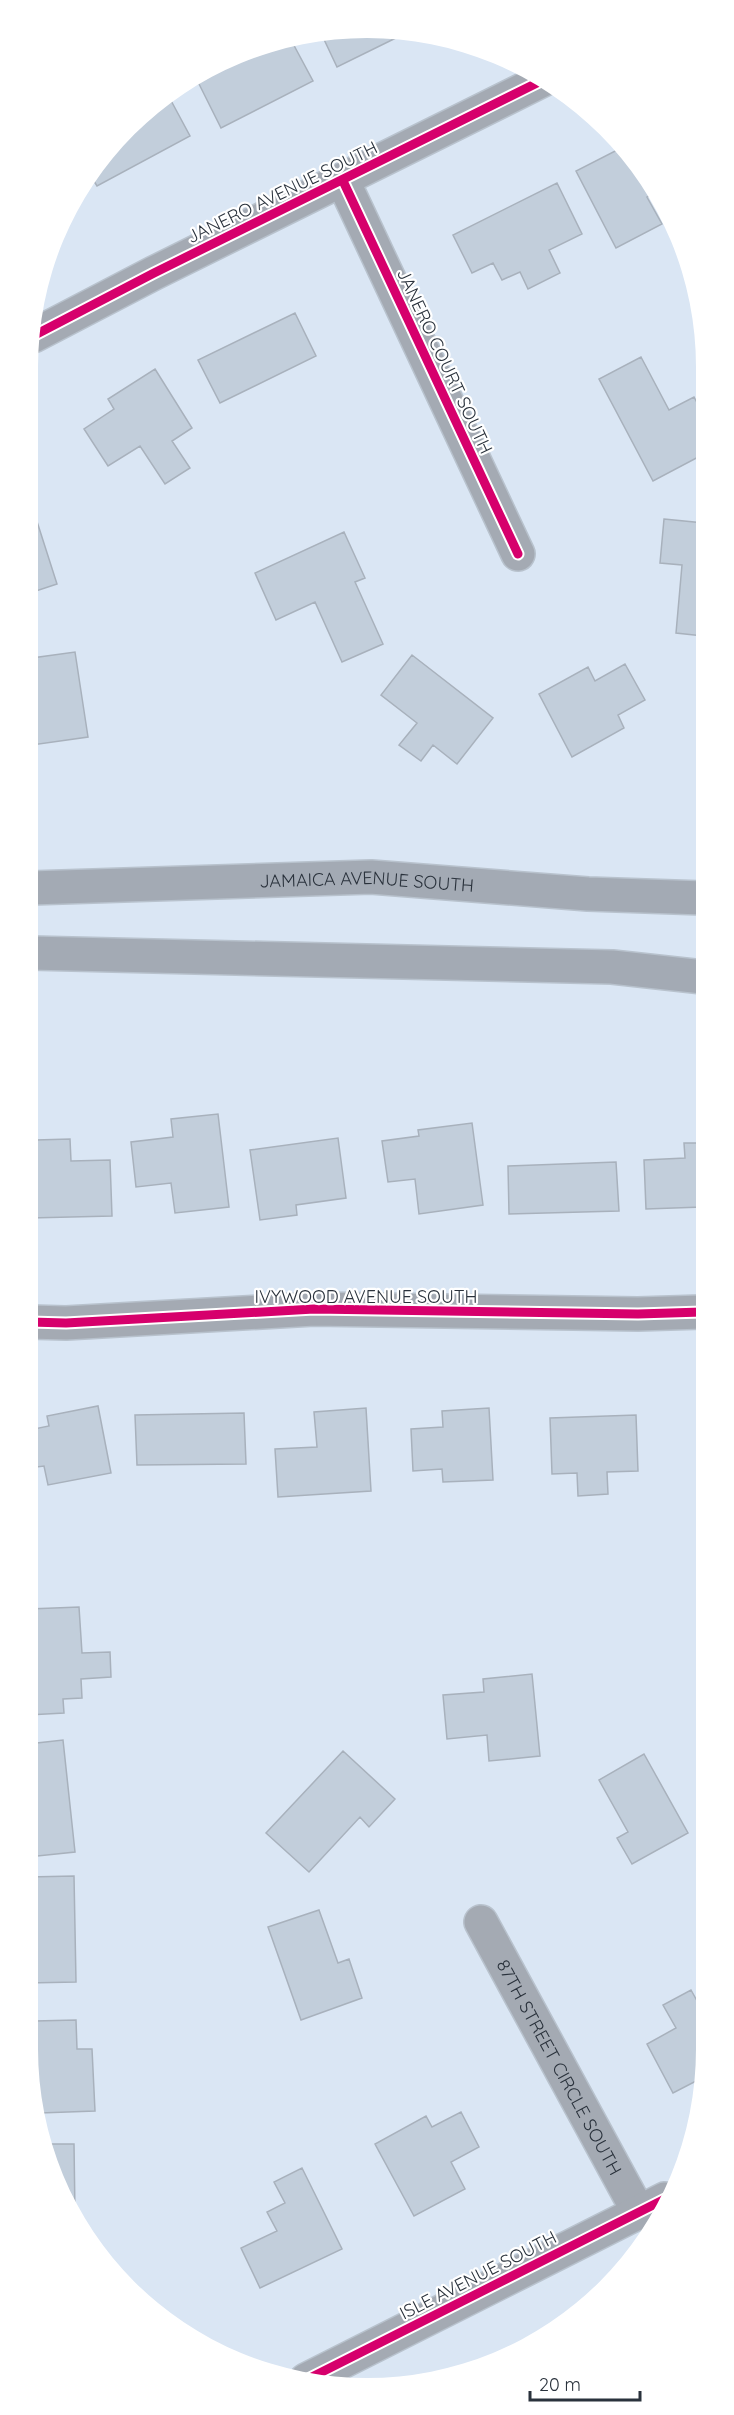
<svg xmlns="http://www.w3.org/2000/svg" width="734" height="2415" font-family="Quicksand,sans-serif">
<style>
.building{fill:#c2cedb;stroke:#a8b1bc;stroke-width:1.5}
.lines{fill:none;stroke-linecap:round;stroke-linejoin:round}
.street-casing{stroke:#b8c2cd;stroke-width:36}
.secondary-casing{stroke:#b8c2cd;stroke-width:36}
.street{stroke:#a4aab3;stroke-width:33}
.secondary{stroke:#a3aab4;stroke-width:33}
.cycleway-casing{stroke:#fff;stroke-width:13}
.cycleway{stroke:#d6006c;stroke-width:9}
.labels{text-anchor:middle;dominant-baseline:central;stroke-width:4.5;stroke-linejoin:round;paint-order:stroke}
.street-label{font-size:18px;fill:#2a323c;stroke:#fff}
</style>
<rect width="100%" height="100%" fill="#dae6f4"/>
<!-- building -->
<path class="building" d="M 321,33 L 404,34 L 337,67 Z
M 290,38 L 313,81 L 221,128 L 196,78 Z
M 168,95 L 190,136 L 97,186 L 89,173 Z
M 625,146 L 656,193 L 647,197 L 662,224 L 616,248 L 576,171 Z
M 557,183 L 582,234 L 549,250 L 560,273 L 528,289 L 520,272 L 502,280 L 493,263 L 472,273 L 453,235 Z
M 295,313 L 316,356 L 220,403 L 198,360 Z
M 641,357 L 669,410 L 694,397 L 704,416 L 704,454 L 653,481 L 599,379 Z
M 155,369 L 192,428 L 172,441 L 190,468 L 165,484 L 140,446 L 108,466 L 84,429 L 114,409 L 108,399 Z
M 33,509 L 57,584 L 33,592 Z
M 664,519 L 704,523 L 703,636 L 676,633 L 682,565 L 660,563 Z
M 344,532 L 365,578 L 355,582 L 383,644 L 342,662 L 315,602 L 276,620 L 255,573 Z
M 75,652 L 88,737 L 32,745 L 32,658 Z
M 412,655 L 493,718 L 457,764 L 433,745 L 421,761 L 399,745 L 417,723 L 381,695 Z
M 625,664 L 645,700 L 618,715 L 624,728 L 572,757 L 539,694 L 588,667 L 595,681 Z
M 218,1114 L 229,1207 L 175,1213 L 171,1183 L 136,1187 L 131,1142 L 173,1137 L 171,1119 Z
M 472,1123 L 483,1205 L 419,1214 L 415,1179 L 388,1182 L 382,1141 L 419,1136 L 418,1130 Z
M 338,1138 L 346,1198 L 296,1205 L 297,1215 L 260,1220 L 250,1150 Z
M 70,1139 L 71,1161 L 110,1160 L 112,1216 L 30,1218 L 30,1161 L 36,1161 L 36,1140 Z
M 684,1143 L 702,1143 L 702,1207 L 646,1209 L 644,1160 L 685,1158 Z
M 616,1162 L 619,1211 L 509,1214 L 508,1166 Z
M 98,1406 L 111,1473 L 48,1485 L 44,1466 L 29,1468 L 29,1430 L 49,1426 L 47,1416 Z
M 366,1408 L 371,1491 L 278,1497 L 275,1449 L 317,1447 L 314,1412 Z
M 489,1408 L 493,1480 L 443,1482 L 442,1469 L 413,1471 L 411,1429 L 443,1427 L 442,1411 Z
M 244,1413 L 246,1464 L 137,1465 L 135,1415 Z
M 636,1415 L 638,1471 L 607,1472 L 608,1494 L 578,1496 L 577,1473 L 552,1474 L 550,1418 Z
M 79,1607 L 82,1653 L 110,1652 L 111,1677 L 81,1679 L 82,1698 L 63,1699 L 64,1713 L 28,1715 L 29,1609 Z
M 532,1674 L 540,1756 L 489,1761 L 487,1735 L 447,1739 L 443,1695 L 484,1692 L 483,1679 Z
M 63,1740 L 75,1852 L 28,1857 L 28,1744 Z
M 343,1751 L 395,1799 L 369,1827 L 360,1817 L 309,1872 L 266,1833 Z
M 644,1754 L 688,1833 L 632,1864 L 617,1838 L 628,1832 L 599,1780 Z
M 74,1876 L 76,1982 L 27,1983 L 28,1877 Z
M 319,1910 L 338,1963 L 349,1959 L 362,1998 L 301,2020 L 268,1927 Z
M 691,1990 L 701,2008 L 700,2079 L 673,2093 L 647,2044 L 676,2028 L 663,2005 Z
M 76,2020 L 77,2049 L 92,2049 L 95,2111 L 40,2113 L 28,2051 L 36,2050 L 35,2021 Z
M 461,2112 L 479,2147 L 451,2162 L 465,2189 L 414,2216 L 375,2144 L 426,2116 L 432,2127 Z
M 46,2144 L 74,2144 L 75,2214 L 53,2178 Z
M 302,2168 L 342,2249 L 260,2288 L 241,2248 L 277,2231 L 267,2212 L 285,2203 L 274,2182 Z"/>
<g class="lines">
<defs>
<g id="street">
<path d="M 343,181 L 518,554"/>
<path d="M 33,336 L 154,273 L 545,79"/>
<path d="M 30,1322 L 66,1323 L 314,1309 L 638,1314 L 702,1312"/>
<path id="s1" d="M 481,1922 L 639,2213"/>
<path d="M 306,2380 L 665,2199"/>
</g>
<g id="secondary">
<path id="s2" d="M 31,888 L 371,877 L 588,894 L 703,898"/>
<path d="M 31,953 L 612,967 L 703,977"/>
</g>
</defs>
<!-- street casing -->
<use href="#street" class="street-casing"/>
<!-- secondary casing -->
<use href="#secondary" class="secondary-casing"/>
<!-- street -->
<use href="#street" class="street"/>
<!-- secondary -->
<use href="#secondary" class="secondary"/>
<defs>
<path id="cycleway" d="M 343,181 L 518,554
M 33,336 L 154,273 L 545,79
M 30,1322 L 66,1323 L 314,1309 L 638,1314 L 702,1312
M 306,2380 L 665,2199"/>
</defs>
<!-- cycleway casing -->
<use href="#cycleway" class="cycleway-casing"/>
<!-- cycleway -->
<use href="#cycleway" class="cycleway"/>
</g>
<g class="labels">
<!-- street labels -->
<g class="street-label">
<text transform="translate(282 192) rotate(-26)">JANERO AVENUE SOUTH</text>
<text transform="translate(445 361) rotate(65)">JANERO COURT SOUTH</text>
<text stroke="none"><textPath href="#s2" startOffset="336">JAMAICA AVENUE SOUTH</textPath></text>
<text x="366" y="1296">IVYWOOD AVENUE SOUTH</text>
<text stroke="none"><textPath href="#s1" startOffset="165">87TH STREET CIRCLE SOUTH</textPath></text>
<text transform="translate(478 2275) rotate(-27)">ISLE AVENUE SOUTH</text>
</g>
</g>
<!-- crop -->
<path d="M0 0H734V2415H0ZM367 38H367A329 329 0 0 1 696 367V2049A329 329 0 0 1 367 2378H367A329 329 0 0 1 38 2049V367A329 329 0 0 1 367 38Z" fill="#fff" fill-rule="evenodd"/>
<!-- scale -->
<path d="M530 2391v9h110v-9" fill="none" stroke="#2a323c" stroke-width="3"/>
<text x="539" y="2391" font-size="18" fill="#2a323c" stroke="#ffffff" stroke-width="4.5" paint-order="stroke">20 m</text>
</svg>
